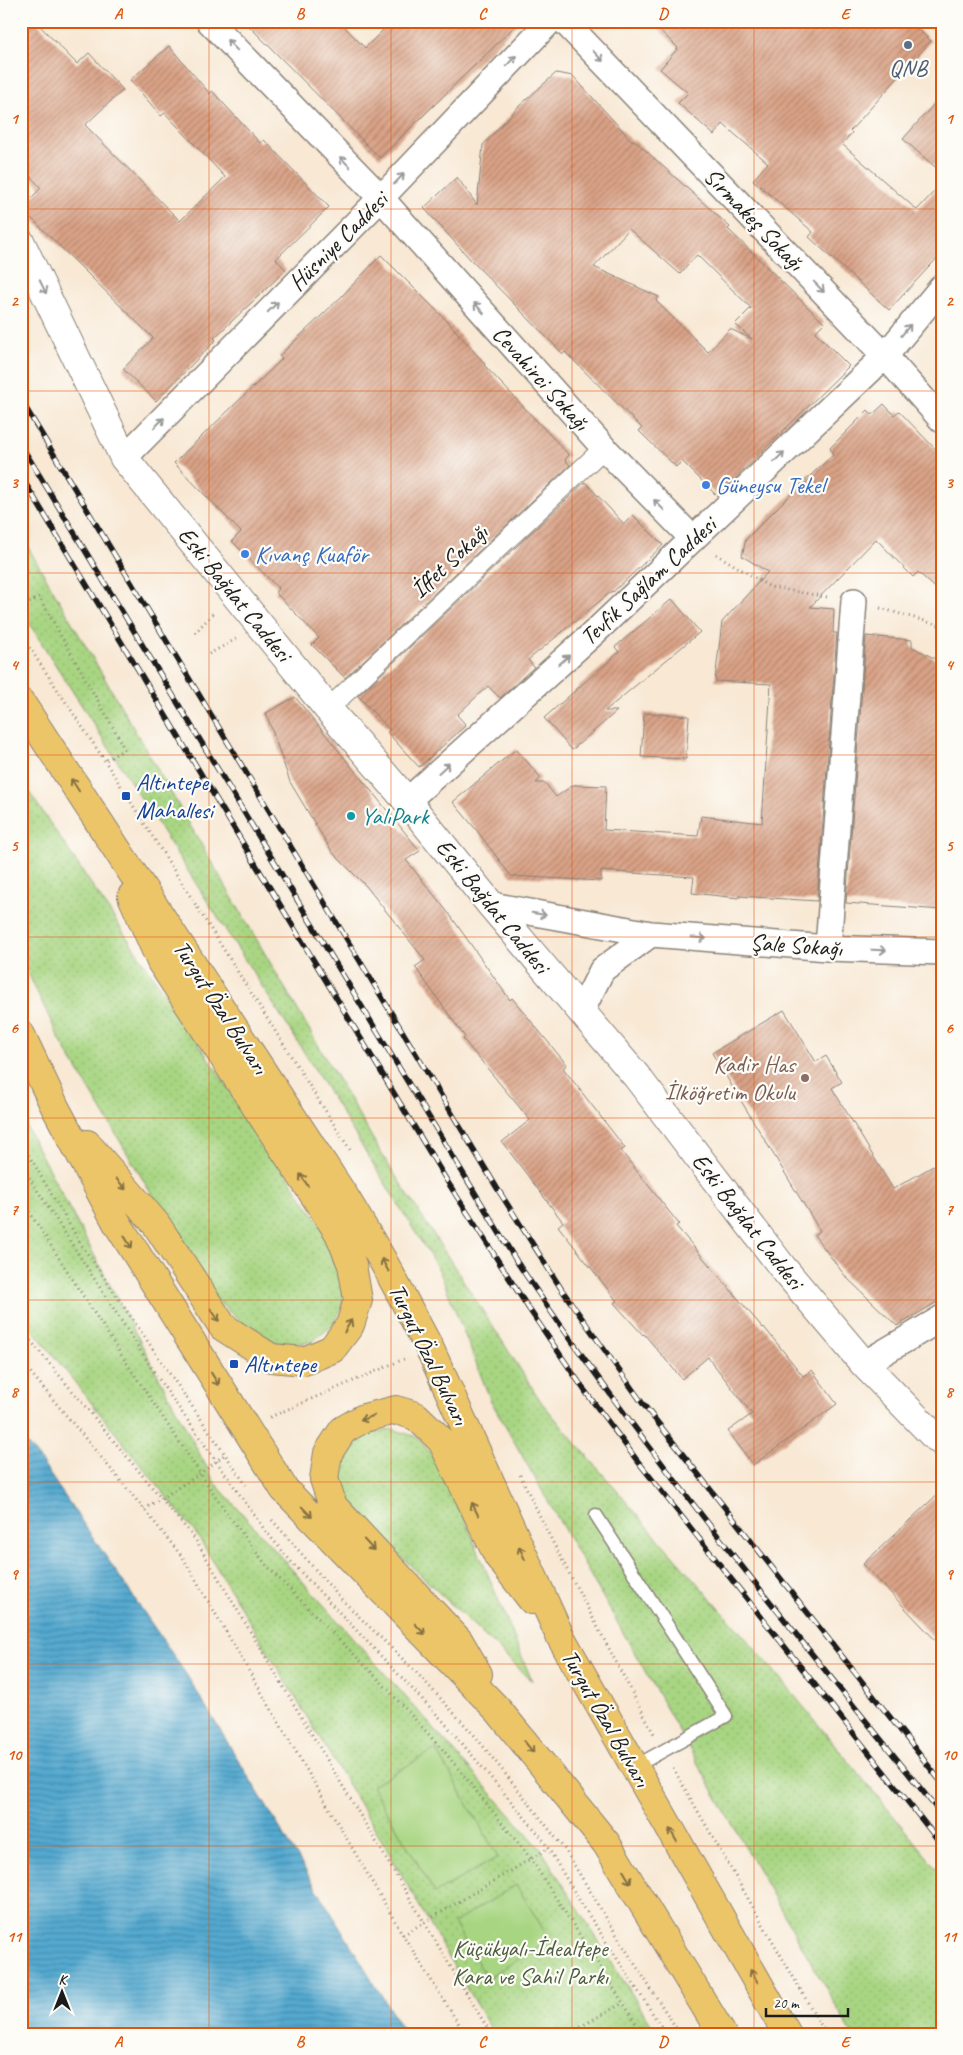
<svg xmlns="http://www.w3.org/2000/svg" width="963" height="2055" font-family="Caveat,sans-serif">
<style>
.green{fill:url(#green-dots);stroke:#62784f}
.pitch{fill:#a8d582;stroke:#62784f}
.water{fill:url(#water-rules);stroke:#386276}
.building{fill:url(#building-hatch);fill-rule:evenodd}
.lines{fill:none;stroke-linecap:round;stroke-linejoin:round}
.service-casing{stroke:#8a8278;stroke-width:15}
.pedestrian-casing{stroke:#8a8278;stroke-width:21}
.minor-casing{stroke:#8a8278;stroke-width:28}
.tertiary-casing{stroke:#8a8278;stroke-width:30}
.trunk-casing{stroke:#8a8278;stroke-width:30}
.path{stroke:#8a8278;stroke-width:3;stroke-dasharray:1 4;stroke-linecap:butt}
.service{stroke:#fff;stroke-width:12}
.pedestrian{stroke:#fff;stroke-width:19}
.minor{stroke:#fff;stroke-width:25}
.tertiary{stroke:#fff;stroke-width:28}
.trunk{stroke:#edc569;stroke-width:28}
.rail-casing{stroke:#1c1c1c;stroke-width:5.5}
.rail{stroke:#fdfcf7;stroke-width:4;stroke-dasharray:11;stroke-linecap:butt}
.oneway{stroke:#999}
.oneway2{stroke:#847042}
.grid{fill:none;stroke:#de560d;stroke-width:1;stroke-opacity:0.55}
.service-dot{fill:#5c6f8a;stroke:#fdfcf7;stroke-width:2}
.shop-dot{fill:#3f7fe0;stroke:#fdfcf7;stroke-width:2}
.transit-dot{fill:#1a4fb4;stroke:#fdfcf7;stroke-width:2}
.culture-dot{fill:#0f9aa8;stroke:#fdfcf7;stroke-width:2}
.education-dot{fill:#8d6e63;stroke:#fdfcf7;stroke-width:2}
.labels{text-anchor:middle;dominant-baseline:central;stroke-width:4.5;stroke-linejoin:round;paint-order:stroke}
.service-label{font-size:24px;fill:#4e5e75;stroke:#fdfcf7}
.street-label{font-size:24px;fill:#1c1c1c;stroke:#fdfcf7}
.shop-label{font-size:24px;fill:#366cbe;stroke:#fdfcf7;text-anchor:start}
.transit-label{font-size:24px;fill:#164399;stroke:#fdfcf7;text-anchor:start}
.culture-label{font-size:24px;fill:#0d838f;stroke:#fdfcf7;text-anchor:start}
.education-label{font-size:24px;fill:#785e54;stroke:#fdfcf7;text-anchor:end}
.park-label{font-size:24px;fill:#4d5d40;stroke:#fdfcf7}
.neatline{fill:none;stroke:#de560d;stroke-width:2}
.grid-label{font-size:16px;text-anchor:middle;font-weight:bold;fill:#de560d}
</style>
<defs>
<pattern id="green-dots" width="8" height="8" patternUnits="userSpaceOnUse" patternTransform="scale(1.25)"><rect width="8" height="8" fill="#a8d582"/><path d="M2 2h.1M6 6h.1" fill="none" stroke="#90b670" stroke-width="1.8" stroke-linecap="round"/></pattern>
<pattern id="water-rules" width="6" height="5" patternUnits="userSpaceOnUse" patternTransform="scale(1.25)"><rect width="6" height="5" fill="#54a9d0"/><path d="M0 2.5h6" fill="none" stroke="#4589a8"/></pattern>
<pattern id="building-hatch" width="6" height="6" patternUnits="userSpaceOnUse" patternTransform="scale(1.25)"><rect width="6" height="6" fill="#daa387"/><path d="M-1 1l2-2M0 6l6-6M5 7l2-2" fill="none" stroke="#b0846e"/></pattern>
</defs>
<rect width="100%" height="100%" fill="#fdfcf7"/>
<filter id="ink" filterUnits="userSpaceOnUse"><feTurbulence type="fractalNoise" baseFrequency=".02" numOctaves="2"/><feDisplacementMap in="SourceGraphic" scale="10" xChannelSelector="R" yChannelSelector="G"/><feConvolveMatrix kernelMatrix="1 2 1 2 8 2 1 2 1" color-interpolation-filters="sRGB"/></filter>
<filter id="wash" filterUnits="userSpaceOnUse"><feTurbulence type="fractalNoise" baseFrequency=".0096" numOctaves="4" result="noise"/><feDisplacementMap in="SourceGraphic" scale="20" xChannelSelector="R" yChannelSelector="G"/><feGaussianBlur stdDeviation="1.12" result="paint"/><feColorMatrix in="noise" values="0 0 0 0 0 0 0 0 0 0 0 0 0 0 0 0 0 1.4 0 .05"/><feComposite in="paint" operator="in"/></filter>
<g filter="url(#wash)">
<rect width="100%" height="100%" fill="#f8e8d4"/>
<!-- green -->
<path class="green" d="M 21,535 L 381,1153 L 542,1403 L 647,1526 L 770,1666 L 942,1875 L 942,2034 L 852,2034 L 491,1401 L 440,1272 L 299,1044 L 21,611 Z
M 21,780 L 330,1239 L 342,1269 L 343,1305 L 333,1325 L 312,1342 L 281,1344 L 249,1330 L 212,1296 L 60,1040 L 21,958 Z
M 21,1117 L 215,1483 L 540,1848 L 657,2034 L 494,2034 L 468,1991 L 384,1844 L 197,1535 L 21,1315 Z
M 392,1429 L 417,1437 L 445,1471 L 532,1681 L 353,1511 L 339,1472 L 346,1447 L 361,1436 Z"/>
<!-- pitch -->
<path class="pitch" d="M 436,1749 L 498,1857 L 435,1893 L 372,1786 Z
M 516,1885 L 550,1940 L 487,1978 L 454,1923 Z"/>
<!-- water -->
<path class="water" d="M 21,1437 L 38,1457 L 186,1674 L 405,2034 L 21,2034 Z"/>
<g id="blocks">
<!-- building -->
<path class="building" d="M 244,21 L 339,21 L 365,48 L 392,21 L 520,21 L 380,158 Z
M 650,21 L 908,21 L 931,41 L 850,131 L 852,133 L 842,144 L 917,210 L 942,183 L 942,253 L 889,310 L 809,237 L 813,232 L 753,180 L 768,163 L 723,124 L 714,135 L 678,103 L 688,93 L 660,69 L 678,48 Z
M 36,22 L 77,64 L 89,53 L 123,90 L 85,125 L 180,221 L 225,177 L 165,113 L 161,116 L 130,80 L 169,46 L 210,94 L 212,91 L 260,143 L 264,140 L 329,207 L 276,259 L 286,270 L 214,338 L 216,340 L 156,401 L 123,369 L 153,338 L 21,208 L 41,188 L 21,166 L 21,36 Z
M 556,73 L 573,76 L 632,141 L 634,140 L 730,227 L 728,229 L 824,323 L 815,332 L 849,366 L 717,496 L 682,461 L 676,467 L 639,431 L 642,428 L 565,352 L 563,354 L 470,259 L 424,208 L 457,177 L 477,205 L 483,145 L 517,108 ZM 629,229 L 680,274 L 697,255 L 751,308 L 735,324 L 752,339 L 730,329 L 708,352 L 656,301 L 659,297 L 594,267 Z
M 942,95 L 942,173 L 903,139 Z
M 381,255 L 449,323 L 485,364 L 484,365 L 569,455 L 565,460 L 570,465 L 345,678 L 312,645 L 319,638 L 275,592 L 279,589 L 232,541 L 241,532 L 174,463 L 282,359 L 279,356 L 342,296 Z
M 884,404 L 894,415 L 899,411 L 942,456 L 942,594 L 918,572 L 913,577 L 876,539 L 810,607 L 834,609 L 833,633 L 837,633 L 817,901 L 739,896 L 739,898 L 692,893 L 694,877 L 601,871 L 601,881 L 511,876 L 478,832 L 453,802 L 516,749 L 541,778 L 536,783 L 545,783 L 556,797 L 573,785 L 606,786 L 604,830 L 698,836 L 701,816 L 762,823 L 771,684 L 715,681 L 722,622 L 768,572 L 742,556 L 746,539 L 801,484 L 833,455 L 830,448 L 868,410 L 872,415 Z
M 585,482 L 624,524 L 633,515 L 663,545 L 613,592 L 612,591 L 528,660 L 534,667 L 500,698 L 488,686 L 457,715 L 466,725 L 419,767 L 387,732 L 390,730 L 358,696 Z
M 672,599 L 700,632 L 605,711 L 617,711 L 572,750 L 544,718 L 619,652 L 615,647 Z
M 866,636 L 912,640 L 912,647 L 942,662 L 942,910 L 846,903 Z
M 295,697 L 420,851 L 406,860 L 450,915 L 510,1000 L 512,998 L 567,1065 L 563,1068 L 625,1148 L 621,1151 L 679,1224 L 676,1226 L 763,1328 L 764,1327 L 803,1376 L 812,1370 L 837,1404 L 753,1465 L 728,1431 L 752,1414 L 708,1357 L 682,1379 L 644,1334 L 643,1335 L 614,1303 L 617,1301 L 558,1226 L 563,1222 L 502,1142 L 530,1120 L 463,1039 L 465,1037 L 415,967 L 425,960 L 366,886 L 332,852 L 290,782 L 266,713 Z
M 644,713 L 689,716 L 686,759 L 641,757 Z
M 784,1010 L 816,1062 L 826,1056 L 842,1082 L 832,1088 L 893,1189 L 942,1161 L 942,1299 L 897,1326 L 846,1277 L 814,1235 L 820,1231 L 712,1053 Z
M 942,1490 L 942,1647 L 863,1564 Z"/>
</g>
</g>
<g filter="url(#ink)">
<use href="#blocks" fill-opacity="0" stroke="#8a8278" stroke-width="1"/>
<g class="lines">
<defs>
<path id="service" d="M 596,1515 L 726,1716 L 634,1767"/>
<path id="pedestrian" d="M 328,709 L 604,448"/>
<path id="minor" d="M 209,21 L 381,198 L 604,448 L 693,539
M 564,21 L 885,356 L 942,420
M 124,458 L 381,198 L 550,21
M 407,801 L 597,630 L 885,356 L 942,287
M 491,905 L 651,934 L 828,948 L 942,952
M 828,948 L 854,601
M 581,1012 L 602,970 L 651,934
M 864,1364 L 942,1318"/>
<path id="tertiary" d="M 21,243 L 124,458 L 328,709 L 407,801 L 491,905 L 637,1077 L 783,1268 L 864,1364 L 933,1435 L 942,1442"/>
<path id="trunk" d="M 21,703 L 346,1199 L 383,1261 L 429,1347 L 560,1636 L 787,2034
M 21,1035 L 55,1107 L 117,1223 L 284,1489 L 498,1710 L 606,1843 L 722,2034
M 87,1144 L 156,1224 L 223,1327 L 271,1358 L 304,1361 L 332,1349 L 350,1325 L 358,1300 L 352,1265 L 339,1233 L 161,962 L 132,896
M 478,1674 L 459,1641 L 333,1506 L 324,1479 L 328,1453 L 343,1430 L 364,1418 L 396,1410 L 416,1416 L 442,1441 L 498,1556 L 532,1600"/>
</defs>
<!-- service casing -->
<use href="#service" class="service-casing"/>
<!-- pedestrian casing -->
<use href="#pedestrian" class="pedestrian-casing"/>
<!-- minor casing -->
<use href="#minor" class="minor-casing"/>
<!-- tertiary casing -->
<use href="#tertiary" class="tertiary-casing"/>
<!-- trunk casing -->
<use href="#trunk" class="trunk-casing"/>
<!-- path -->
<path class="path" d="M 716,554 L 770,587 L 827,597
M 21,608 L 39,597 L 118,736 L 124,749 L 105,761
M 880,608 L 942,626
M 195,633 L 214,612
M 21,635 L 105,761 L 352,1153
M 209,654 L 236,639
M 21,1142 L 79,1241 L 246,1485
M 21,1165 L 162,1384 L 264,1529 L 294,1565 L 444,1722 L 542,1838 L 581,1903 L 666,2034
M 21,1199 L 120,1353 L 226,1512 L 267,1566 L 379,1680 L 443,1750 L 531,1859 L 643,2034
M 21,1329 L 195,1539 L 491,2034
M 21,1361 L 144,1509 L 183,1558 L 403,1935 L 465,2034
M 270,1417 L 404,1359
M 520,1475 L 548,1533 L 654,1734
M 144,1509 L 200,1474 L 224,1455
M 272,1520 L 342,1600 L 416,1672 L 475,1736 L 535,1811 L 565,1850 L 624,1947 L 680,2034
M 673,1768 L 826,2034
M 403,1935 L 549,1848
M 567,2034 L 623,2003"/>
<!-- service -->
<use href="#service" class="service"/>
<!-- pedestrian -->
<use href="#pedestrian" class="pedestrian"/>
<!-- minor -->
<use href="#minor" class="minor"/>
<!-- tertiary -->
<use href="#tertiary" class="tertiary"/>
<!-- trunk -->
<use href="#trunk" class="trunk"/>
<defs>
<path id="rail" d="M 21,400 L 497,1188 L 562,1290 L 643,1404 L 942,1783
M 21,445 L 517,1262 C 647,1455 796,1634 942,1815
M 21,476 L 447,1181 L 529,1309 L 585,1391 L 636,1459 L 942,1845"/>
</defs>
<!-- rail casing -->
<use href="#rail" class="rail-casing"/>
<!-- rail -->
<use href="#rail" class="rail"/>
</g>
<!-- one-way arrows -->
<defs><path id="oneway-shaft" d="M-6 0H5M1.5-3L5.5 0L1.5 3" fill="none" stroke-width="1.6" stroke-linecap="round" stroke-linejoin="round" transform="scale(1.25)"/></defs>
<g class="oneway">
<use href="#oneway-shaft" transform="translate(232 45) rotate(-134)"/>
<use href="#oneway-shaft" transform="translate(598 56) rotate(46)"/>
<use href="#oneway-shaft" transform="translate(511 61) rotate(-46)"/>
<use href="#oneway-shaft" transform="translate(345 162) rotate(-134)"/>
<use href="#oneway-shaft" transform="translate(399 179) rotate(-46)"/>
<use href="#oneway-shaft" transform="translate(43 287) rotate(64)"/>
<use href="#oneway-shaft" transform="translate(819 287) rotate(46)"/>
<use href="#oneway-shaft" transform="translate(273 307) rotate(-45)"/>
<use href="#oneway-shaft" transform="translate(479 308) rotate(-132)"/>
<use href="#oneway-shaft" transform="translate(906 330) rotate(-51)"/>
<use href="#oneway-shaft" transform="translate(159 423) rotate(-45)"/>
<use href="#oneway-shaft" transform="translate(779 457) rotate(-44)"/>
<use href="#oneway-shaft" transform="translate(659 505) rotate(-134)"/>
<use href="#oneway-shaft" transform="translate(564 660) rotate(-42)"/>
<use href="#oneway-shaft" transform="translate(444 768) rotate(-42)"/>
<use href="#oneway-shaft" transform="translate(539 914) rotate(10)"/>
<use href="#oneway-shaft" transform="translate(699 938) rotate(5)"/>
<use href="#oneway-shaft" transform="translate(879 950) rotate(2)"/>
</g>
<g class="oneway2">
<use href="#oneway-shaft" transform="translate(75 785) rotate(-123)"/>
<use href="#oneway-shaft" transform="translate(304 1180) rotate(-123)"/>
<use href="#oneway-shaft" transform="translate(121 1184) rotate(49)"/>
<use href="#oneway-shaft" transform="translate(128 1242) rotate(58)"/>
<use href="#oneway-shaft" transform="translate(385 1265) rotate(-119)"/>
<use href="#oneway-shaft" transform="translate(215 1315) rotate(57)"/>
<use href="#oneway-shaft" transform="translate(348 1326) rotate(-60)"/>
<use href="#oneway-shaft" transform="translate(215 1379) rotate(58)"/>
<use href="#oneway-shaft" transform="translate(367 1418) rotate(161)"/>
<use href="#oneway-shaft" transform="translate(475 1509) rotate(-116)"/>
<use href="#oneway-shaft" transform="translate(307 1512) rotate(46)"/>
<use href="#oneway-shaft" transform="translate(369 1545) rotate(47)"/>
<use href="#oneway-shaft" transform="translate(522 1553) rotate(-114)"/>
<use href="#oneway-shaft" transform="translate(420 1629) rotate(46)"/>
<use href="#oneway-shaft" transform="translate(529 1747) rotate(51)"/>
<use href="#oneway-shaft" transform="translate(673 1835) rotate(-120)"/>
<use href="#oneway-shaft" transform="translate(627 1877) rotate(59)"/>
<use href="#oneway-shaft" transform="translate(754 1976) rotate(-120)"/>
</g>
</g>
<!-- grid -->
<path class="grid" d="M 209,21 L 209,2034M 391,21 L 391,2034M 572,21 L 572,2034M 754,21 L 754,2034M 21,209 L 942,209M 21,391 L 942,391M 21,573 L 942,573M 21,755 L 942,755M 21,937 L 942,937M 21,1118 L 942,1118M 21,1300 L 942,1300M 21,1482 L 942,1482M 21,1664 L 942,1664M 21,1846 L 942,1846"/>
<!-- markers -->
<circle class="service-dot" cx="908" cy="45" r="5"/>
<g class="shop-dot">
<circle cx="706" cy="485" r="5"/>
<circle cx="245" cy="554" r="5"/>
</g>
<g class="transit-dot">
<rect x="121" y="791" width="10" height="10" rx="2.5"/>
<rect x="229" y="1359" width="10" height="10" rx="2.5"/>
</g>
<circle class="culture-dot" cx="351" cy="816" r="5"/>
<circle class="education-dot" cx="805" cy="1078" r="5"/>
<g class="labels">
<!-- service labels -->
<g class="service-label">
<text x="908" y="68">QNB</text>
</g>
<!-- street labels -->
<g class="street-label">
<text transform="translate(754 219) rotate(46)">Sırmakeş Sokağı</text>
<text transform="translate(338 241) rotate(-45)">Hüsniye Caddesi</text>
<text transform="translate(541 378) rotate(48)">Cevahirci Sokağı</text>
<text transform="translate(449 561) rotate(-43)">İffet Sokağı</text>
<text transform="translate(648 581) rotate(-43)">Tevfik Sağlam Caddesi</text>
<text transform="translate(235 594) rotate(51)">Eski Bağdat Caddesi</text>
<text transform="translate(493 906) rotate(51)">Eski Bağdat Caddesi</text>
<text transform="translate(796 945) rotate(4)">Şale Sokağı</text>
<text transform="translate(221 1007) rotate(57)">Turgut Özal Bulvarı</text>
<text transform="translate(748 1221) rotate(52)">Eski Bağdat Caddesi</text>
<text transform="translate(429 1354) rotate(64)">Turgut Özal Bulvarı</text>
<text transform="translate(606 1718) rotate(60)">Turgut Özal Bulvarı</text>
</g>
<!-- shop labels -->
<g class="shop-label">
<text x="716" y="485">Güneysu Tekel</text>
<text x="255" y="554">Kıvanç Kuaför</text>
</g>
<!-- transit labels -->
<g class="transit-label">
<text x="136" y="782">Altıntepe<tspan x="136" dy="28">Mahallesi</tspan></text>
<text x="244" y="1364">Altıntepe</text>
</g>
<!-- culture labels -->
<g class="culture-label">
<text x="361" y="816">YalıPark</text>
</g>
<!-- education labels -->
<g class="education-label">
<text x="795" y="1064">Kadir Has<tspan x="795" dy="28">İlköğretim Okulu</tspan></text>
</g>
<!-- park labels -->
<g class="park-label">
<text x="530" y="1948">Küçükyalı-İdealtepe<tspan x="530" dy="28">Kara ve Sahil Parkı</tspan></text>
</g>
</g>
<!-- margin -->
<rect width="963" height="2055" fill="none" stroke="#fdfcf7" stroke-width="55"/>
<!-- north arrow -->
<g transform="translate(62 1992)" stroke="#fdfcf7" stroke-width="4" paint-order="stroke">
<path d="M0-4L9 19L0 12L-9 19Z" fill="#1c1c1c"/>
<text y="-8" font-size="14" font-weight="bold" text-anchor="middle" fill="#1c1c1c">K</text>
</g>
<!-- scale -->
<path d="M766 2008v8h82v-8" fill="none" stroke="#1c1c1c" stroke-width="2.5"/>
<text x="773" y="2008" font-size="15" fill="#1c1c1c" stroke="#fdfcf7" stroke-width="4" paint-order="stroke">20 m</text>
<rect x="28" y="28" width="908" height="2000" class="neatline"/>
<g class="grid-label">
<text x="118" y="19">A</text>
<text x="300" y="19">B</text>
<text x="482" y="19">C</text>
<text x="663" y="19">D</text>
<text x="845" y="19">E</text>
<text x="14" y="124">1</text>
<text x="949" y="124">1</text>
<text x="14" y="306">2</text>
<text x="949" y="306">2</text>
<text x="14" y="488">3</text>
<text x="949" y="488">3</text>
<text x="14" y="670">4</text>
<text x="949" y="670">4</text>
<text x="14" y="851">5</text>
<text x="949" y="851">5</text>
<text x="14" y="1033">6</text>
<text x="949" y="1033">6</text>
<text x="14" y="1215">7</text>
<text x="949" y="1215">7</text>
<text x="14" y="1397">8</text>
<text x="949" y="1397">8</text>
<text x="14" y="1579">9</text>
<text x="949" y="1579">9</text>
<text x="14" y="1760">10</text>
<text x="949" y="1760">10</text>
<text x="14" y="1942">11</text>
<text x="949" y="1942">11</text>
<text x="118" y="2047">A</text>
<text x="300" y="2047">B</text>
<text x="482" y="2047">C</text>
<text x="663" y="2047">D</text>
<text x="845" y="2047">E</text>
</g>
</svg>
